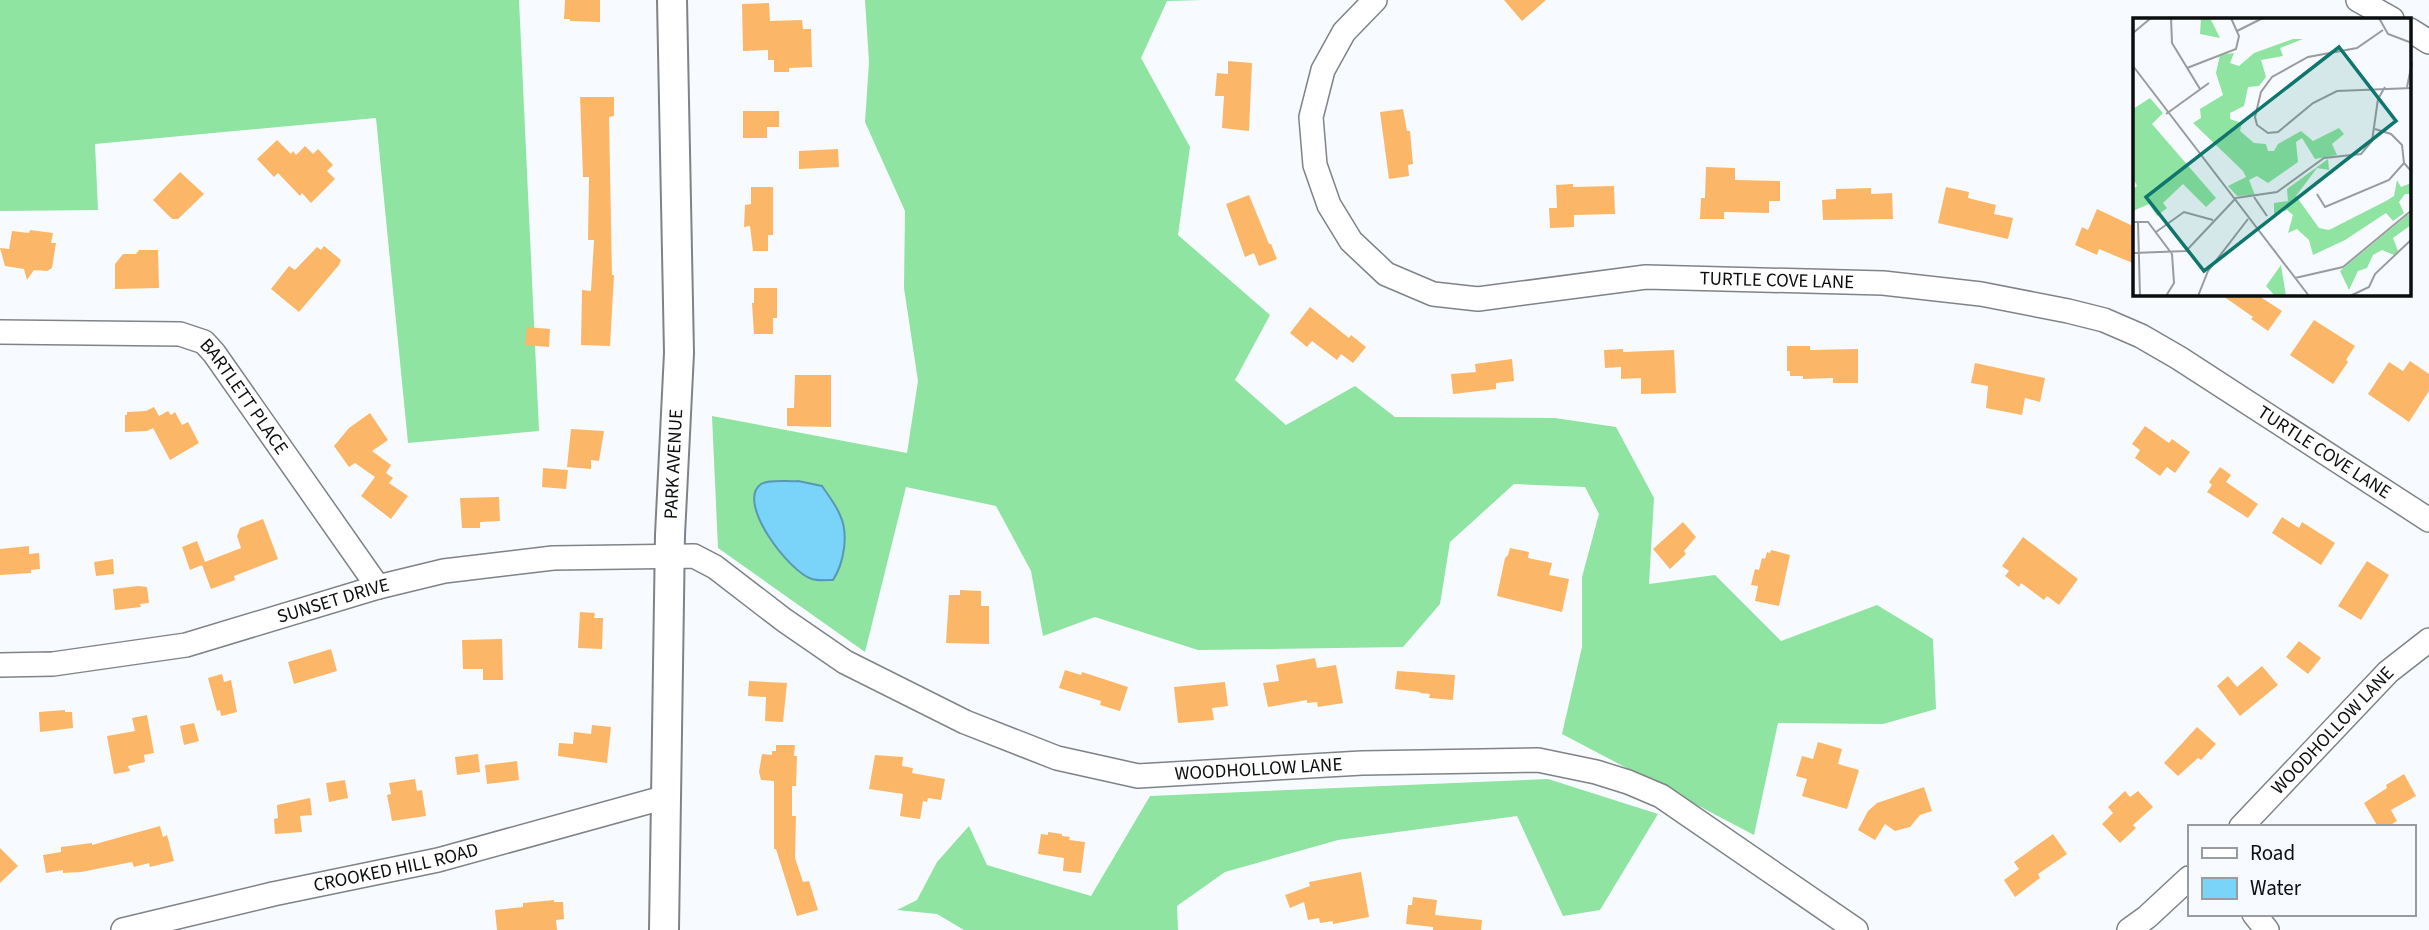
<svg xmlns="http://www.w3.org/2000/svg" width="2429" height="930" font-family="'Source Sans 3',sans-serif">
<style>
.forest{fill:#8ee4a0}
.water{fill:#7ad3f9;stroke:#5998b2;stroke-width:2}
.building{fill:#fcb667}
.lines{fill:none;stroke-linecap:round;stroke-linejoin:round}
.minor-casing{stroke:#7f8386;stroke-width:26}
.major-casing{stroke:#7f8386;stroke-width:32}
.minor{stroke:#fff;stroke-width:23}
.major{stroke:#fff;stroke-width:28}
.labels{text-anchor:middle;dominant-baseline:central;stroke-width:6;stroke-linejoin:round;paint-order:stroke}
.street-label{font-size:19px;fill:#0b0d0e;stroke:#f7fbff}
.inset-road{fill:none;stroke:#999c9f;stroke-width:2}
.view{fill:#0f766e;fill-opacity:0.15;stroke:#0f766e;stroke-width:3.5}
.inset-edge{fill:none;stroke:#0b0d0e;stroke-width:3.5}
</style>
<rect width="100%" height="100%" fill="#f7fbff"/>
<!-- forest -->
<path class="forest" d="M 0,0 L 519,0 L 539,431 L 408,443 L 376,118 L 95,144 L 98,210 L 0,211 Z
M 865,0 L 1204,0 L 1167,1 L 1141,58 L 1190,147 L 1178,235 L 1270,315 L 1235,380 L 1286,425 L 1355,386 L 1395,417 L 1555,418 L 1616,427 L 1654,498 L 1649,584 L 1715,575 L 1781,641 L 1877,605 L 1933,639 L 1936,709 L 1883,724 L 1778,723 L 1754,835 L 1562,734 L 1582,647 L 1582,577 L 1599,514 L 1585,487 L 1514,484 L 1450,542 L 1440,604 L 1403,647 L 1198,650 L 1095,617 L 1043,636 L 1031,571 L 996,506 L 906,487 L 865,652 L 718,548 L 712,416 L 907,453 L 918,381 L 904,288 L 905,211 L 865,122 L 869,62 Z
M 1548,779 L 1658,814 L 1600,910 L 1563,916 L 1517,816 L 1338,840 L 1225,872 L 1177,906 L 1178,930 L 964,930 L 937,914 L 897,910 L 917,900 L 937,862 L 969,826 L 987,865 L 1091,896 L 1150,796 Z"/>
<!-- water -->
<path class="water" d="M 798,481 L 822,486 C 828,495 836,505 840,515 C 849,534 844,563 833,580 C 827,580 818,581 812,579 C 790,573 735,502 761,484 C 769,479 788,482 798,481 Z"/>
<!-- building -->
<path class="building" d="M 565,0 L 600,0 L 600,22 L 570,21 L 570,19 L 564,19 Z
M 1504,0 L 1546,0 L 1522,21 Z
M 769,3 L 770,21 L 802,20 L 803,29 L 811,29 L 812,67 L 789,68 L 789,72 L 774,72 L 774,60 L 768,60 L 768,50 L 743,51 L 742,4 Z
M 1228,61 L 1252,63 L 1249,131 L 1222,128 L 1224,96 L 1215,96 L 1217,73 L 1228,74 Z
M 580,97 L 614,97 L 614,116 L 609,117 L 612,275 L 614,275 L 610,346 L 581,345 L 582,290 L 591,291 L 594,240 L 588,240 L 589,177 L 583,177 Z
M 1403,109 L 1407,131 L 1410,131 L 1413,164 L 1408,165 L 1409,176 L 1389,179 L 1380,112 Z
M 743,111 L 779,111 L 779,127 L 767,127 L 767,138 L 743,138 Z
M 277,140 L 291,154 L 293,151 L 296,155 L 305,146 L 313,154 L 318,149 L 333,165 L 327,171 L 335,179 L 311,203 L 302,193 L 300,196 L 278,173 L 274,177 L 257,159 Z
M 838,149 L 839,167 L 799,169 L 799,151 Z
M 1706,167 L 1735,168 L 1735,180 L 1780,181 L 1780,201 L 1769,201 L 1769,213 L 1724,212 L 1724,219 L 1700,219 L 1701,198 L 1705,198 Z
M 180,172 L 204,194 L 178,219 L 172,219 L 153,200 Z
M 1573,184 L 1573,187 L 1614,186 L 1615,214 L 1574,215 L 1574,227 L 1550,228 L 1549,208 L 1557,208 L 1556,185 Z
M 751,187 L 773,187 L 773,235 L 768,235 L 768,251 L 753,251 L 750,226 L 744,227 L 745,205 L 751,204 Z
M 1946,187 L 1969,192 L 1968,198 L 1996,205 L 1994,214 L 2013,218 L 2008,239 L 1938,223 Z
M 1871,188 L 1871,194 L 1892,193 L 1893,219 L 1823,220 L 1822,200 L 1836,199 L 1836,189 Z
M 1249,195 L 1269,244 L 1271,244 L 1277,259 L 1259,266 L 1254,253 L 1245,257 L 1226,204 Z
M 2097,209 L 2135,227 L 2135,264 L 2099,249 L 2097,255 L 2075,245 L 2082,227 L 2088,230 Z
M 30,230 L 53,233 L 51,243 L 56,243 L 52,268 L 47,271 L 34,270 L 27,280 L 24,269 L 5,266 L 0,248 L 9,249 L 12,231 L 29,233 Z
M 324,246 L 341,260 L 339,265 L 299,312 L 271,289 L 289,266 L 295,270 L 317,247 L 321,250 Z
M 139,250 L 158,250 L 159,288 L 115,289 L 115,264 L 123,254 L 136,254 Z
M 754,288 L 777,288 L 777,318 L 773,318 L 773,334 L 754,334 L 752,303 L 754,303 Z
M 2220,294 L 2256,294 L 2282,311 L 2268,331 L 2251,319 L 2253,317 Z
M 1310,307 L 1349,338 L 1351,335 L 1366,347 L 1353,363 L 1341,354 L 1337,360 L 1312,341 L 1307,347 L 1290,333 Z
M 2314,320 L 2355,346 L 2346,360 L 2348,362 L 2333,384 L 2290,355 Z
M 527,327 L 550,329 L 549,347 L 525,345 Z
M 1787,346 L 1810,346 L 1810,350 L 1858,349 L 1858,383 L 1833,383 L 1833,378 L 1803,379 L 1803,376 L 1790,376 L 1790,371 L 1787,371 Z
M 1623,349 L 1623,352 L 1674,350 L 1676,393 L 1641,394 L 1641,378 L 1621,379 L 1621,367 L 1605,368 L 1604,350 Z
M 1512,359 L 1514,381 L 1496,383 L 1496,389 L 1453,394 L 1451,374 L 1476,372 L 1475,364 Z
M 2410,361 L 2429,374 L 2429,391 L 2409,422 L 2368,394 L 2389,362 L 2403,371 Z
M 1975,363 L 2045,378 L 2040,402 L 2025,398 L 2022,415 L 1986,408 L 1988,386 L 1971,383 Z
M 795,375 L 831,375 L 831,427 L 787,426 L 787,408 L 794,408 Z
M 154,407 L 159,416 L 168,411 L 171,415 L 175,412 L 182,425 L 188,422 L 199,443 L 170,460 L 153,428 L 147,431 L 125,432 L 125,415 L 127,415 L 127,412 L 146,411 Z
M 370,413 L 388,440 L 372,451 L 391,465 L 386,473 L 393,478 L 389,483 L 408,496 L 391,519 L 361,496 L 375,477 L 355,463 L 349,467 L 334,446 L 349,428 Z
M 2145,426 L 2169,443 L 2172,439 L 2190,452 L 2175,473 L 2167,467 L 2160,476 L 2135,458 L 2140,450 L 2132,444 Z
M 571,429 L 604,431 L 599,461 L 591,460 L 591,469 L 567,467 Z
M 2220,467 L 2231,475 L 2226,482 L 2258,504 L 2248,518 L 2207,492 L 2212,485 L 2209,482 Z
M 543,468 L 568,470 L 566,489 L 542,487 Z
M 499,497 L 500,521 L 480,522 L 480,528 L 462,528 L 460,498 Z
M 2282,517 L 2299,528 L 2302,522 L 2335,543 L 2321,565 L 2272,533 Z
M 263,519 L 278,559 L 234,576 L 235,580 L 211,589 L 202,565 L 190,570 L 182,547 L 197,541 L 205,562 L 241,548 L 237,536 L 240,528 Z
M 1683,522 L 1696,537 L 1684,551 L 1686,554 L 1670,569 L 1653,549 Z
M 2023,537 L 2078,579 L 2059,605 L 2047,596 L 2044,600 L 2021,583 L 2019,587 L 2005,576 L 2009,571 L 2002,566 Z
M 29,546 L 29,554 L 39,553 L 40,569 L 31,570 L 31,573 L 0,575 L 0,549 Z
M 1510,548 L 1529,552 L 1528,558 L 1552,563 L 1549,575 L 1569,579 L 1562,612 L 1497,596 L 1505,558 L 1508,555 Z
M 1771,550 L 1790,555 L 1779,606 L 1755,601 L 1758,586 L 1751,585 L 1755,569 L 1759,570 L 1762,558 L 1765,559 L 1767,552 L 1770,553 Z
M 113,559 L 114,574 L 96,576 L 94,562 Z
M 2367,561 L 2389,575 L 2361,620 L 2338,606 Z
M 138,586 L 147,587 L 149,603 L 140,604 L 141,607 L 115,610 L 113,589 Z
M 960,590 L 981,591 L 981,606 L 989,606 L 989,644 L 946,643 L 949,595 L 960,595 Z
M 580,612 L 595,613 L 594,618 L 603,618 L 602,649 L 578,648 Z
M 502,639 L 503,680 L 483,680 L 483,669 L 463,669 L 462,640 Z
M 2299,641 L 2321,658 L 2308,674 L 2286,657 Z
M 331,649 L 337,671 L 294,684 L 288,662 Z
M 1315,658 L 1317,668 L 1336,665 L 1343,703 L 1318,707 L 1317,702 L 1307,703 L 1307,700 L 1268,707 L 1263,683 L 1279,681 L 1276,665 Z
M 2262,666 L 2278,685 L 2240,716 L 2217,686 L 2228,676 L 2237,687 Z
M 1065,670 L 1081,675 L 1082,672 L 1128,687 L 1120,711 L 1100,705 L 1101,701 L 1059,688 Z
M 1397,671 L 1455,675 L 1453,700 L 1429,698 L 1430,694 L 1420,693 L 1420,692 L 1395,689 Z
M 222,674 L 224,682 L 231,680 L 237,712 L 221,716 L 220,710 L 217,711 L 208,678 Z
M 749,681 L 787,683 L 783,722 L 765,721 L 766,697 L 748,696 Z
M 1225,682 L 1228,706 L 1212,708 L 1214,720 L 1178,723 L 1174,687 Z
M 65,710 L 65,712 L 72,712 L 73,728 L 40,732 L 39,712 Z
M 147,715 L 154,753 L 144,755 L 145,762 L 128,766 L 130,771 L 114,774 L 107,736 L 135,731 L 132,718 Z
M 194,723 L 199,741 L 184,745 L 180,726 Z
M 592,725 L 611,727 L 607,763 L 558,756 L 559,743 L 573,744 L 574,732 L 591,734 Z
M 2197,727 L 2216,744 L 2201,760 L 2198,758 L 2178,776 L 2164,763 Z
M 1818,742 L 1842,749 L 1838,764 L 1859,770 L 1847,809 L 1802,796 L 1807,779 L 1796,776 L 1802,756 L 1813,759 Z
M 776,745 L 795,745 L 794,756 L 797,756 L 796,786 L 792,786 L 792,816 L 796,816 L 795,858 L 803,882 L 809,881 L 818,910 L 797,916 L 776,849 L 774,849 L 774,781 L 761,780 L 759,772 L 762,754 L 772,755 L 772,751 L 776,751 Z
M 478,754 L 480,772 L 457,775 L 455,757 Z
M 875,755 L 903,757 L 902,766 L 913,768 L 912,773 L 945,779 L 941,800 L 928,798 L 927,802 L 923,801 L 920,819 L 900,816 L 903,794 L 869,789 Z
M 517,761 L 519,780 L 487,784 L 485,765 Z
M 2404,774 L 2416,796 L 2391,810 L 2397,821 L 2387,827 L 2378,827 L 2364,803 L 2387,788 L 2386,785 Z
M 415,779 L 417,791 L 422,790 L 426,816 L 392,821 L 387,795 L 391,794 L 389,783 Z
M 345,780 L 348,798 L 329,802 L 326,783 Z
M 1924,787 L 1932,811 L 1920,815 L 1910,827 L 1895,831 L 1885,824 L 1875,840 L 1858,830 L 1868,811 L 1877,803 Z
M 2125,791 L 2130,797 L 2138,791 L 2153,807 L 2133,825 L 2136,828 L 2120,843 L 2102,824 L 2113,813 L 2108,807 Z
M 310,798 L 312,815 L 300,816 L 302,832 L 275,834 L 274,819 L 278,818 L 277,805 Z
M 160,826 L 163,837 L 167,835 L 174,861 L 150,867 L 149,863 L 134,867 L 132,862 L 81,872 L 63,873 L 63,870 L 46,873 L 43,855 L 61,852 L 61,847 L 92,843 L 92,845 Z
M 1048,832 L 1062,834 L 1062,836 L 1070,837 L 1069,840 L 1085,842 L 1081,873 L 1063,871 L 1064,858 L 1038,854 L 1041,834 L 1048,835 Z
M 2053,834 L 2067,854 L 2038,874 L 2040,878 L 2015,897 L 2004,880 L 2019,869 L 2014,862 Z
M 0,848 L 18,866 L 0,883 Z
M 1361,872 L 1369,917 L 1333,924 L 1333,921 L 1320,923 L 1319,918 L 1308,920 L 1304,902 L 1290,908 L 1285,895 L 1310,886 L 1309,882 Z
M 1413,897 L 1437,900 L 1435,915 L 1482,920 L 1481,930 L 1433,930 L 1433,927 L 1406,924 L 1408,905 L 1412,905 Z
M 554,900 L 554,902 L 563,902 L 564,919 L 556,920 L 557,930 L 497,930 L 495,910 L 523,907 L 523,903 Z"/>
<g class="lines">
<defs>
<g id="minor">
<path id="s1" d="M 1375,0 L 1344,32 L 1323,70 L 1311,117 L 1315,165 L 1329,205 L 1351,241 L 1386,274 L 1433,294 L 1478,299 L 1646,277 L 1883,283 L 1981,294 L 2068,311 L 2104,320 L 2141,336 L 2179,358 L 2429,520"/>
<path d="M 2358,0 L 2392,19"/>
<path d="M 2410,30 L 2429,42"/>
<path id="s2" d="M 0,332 L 180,334 L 204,342 L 214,353 L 378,587"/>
<path id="s3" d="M 0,665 L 53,664 L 186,645 L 378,587 L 444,571 L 553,558 L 694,556 L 715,567 L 784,620 L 845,662 L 965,722 L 1057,758 L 1138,776 L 1362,763 L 1538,760 L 1596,772 L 1628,782 L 1661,796 L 1856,930"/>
<path id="s4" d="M 2241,827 L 2388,672 L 2429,640"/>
<path d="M 2254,914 L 2267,930"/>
<path id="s5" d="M 123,930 L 273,894 L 438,860 L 666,797"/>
<path d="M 2129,930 L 2147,917 L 2189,878"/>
</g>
<g id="major">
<path id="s6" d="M 664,930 L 670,535 L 679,353 L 672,0"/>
</g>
</defs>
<!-- minor casing -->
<use href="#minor" class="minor-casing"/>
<!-- major casing -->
<use href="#major" class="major-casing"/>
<!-- minor -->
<use href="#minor" class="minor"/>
<!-- major -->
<use href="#major" class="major"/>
</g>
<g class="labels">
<!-- street labels -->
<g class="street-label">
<text stroke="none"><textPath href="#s1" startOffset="714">TURTLE COVE LANE</textPath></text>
<text stroke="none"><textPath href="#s2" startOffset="273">BARTLETT PLACE</textPath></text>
<text stroke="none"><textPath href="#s1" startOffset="1302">TURTLE COVE LANE</textPath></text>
<text stroke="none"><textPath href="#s6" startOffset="466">PARK AVENUE</textPath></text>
<text stroke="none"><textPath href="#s3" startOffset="341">SUNSET DRIVE</textPath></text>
<text stroke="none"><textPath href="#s4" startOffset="133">WOODHOLLOW LANE</textPath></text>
<text stroke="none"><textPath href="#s3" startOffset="1328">WOODHOLLOW LANE</textPath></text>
<text stroke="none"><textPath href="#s5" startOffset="280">CROOKED HILL ROAD</textPath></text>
</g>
</g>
<!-- overview -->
<g transform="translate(2133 18)">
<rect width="278" height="278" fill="#f7fbff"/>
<path d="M 68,0 L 77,0 L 87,20 L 67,16 ZM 160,21 L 170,21 L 147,30 L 150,38 L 128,42 L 133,59 L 126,68 L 115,69 L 111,88 L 97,95 L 97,101 L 109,105 L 107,113 L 121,125 L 133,126 L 135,133 L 141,133 L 145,126 L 168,113 L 180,123 L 206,110 L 211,116 L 199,126 L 204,137 L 182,141 L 169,120 L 163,124 L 165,144 L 135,165 L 124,158 L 116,162 L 122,177 L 104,178 L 95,168 L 113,159 L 110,153 L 60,105 L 68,100 L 67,91 L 90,77 L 83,55 L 87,37 L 101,35 L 97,45 L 106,48 L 121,35 ZM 17,80 L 30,95 L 19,106 L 83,180 L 73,189 L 50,166 L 30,185 L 34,190 L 24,198 L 16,186 L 0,193 L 0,171 L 4,168 L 0,160 L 0,91 ZM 195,141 L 196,152 L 184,150 L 163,178 L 186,210 L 196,212 L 253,183 L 261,178 L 264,162 L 268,169 L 278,165 L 278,176 L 272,176 L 266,184 L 271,195 L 260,203 L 253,195 L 212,222 L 180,237 L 176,222 L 164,211 L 155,215 L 160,197 L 154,192 L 141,196 L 141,185 L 155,183 L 154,171 ZM 276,196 L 278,207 L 260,220 L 265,233 L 261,237 L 249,232 L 240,237 L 234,250 L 225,253 L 216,272 L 207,253 ZM 148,247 L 153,278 L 142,278 L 133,268 Z" fill="#8ee4a0"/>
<path class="inset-road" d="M 38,0 L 39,25 L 67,71M 246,0 L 255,16 L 279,25M 250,12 L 224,30 L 175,39 L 139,59 L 128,74 L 122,99 L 124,107 L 135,115 L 145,114 L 180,85 L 204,73 L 279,70M 104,13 L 130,0M 0,15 L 18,0M 0,48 L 176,278M 54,50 L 103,31 L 106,18 L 98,0M 274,69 L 279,45M 33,96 L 76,65M 242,111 L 258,116 L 269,127 L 271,145 L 279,154M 184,176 L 192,189 L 256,162 L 271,145M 121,179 L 134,198M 5,203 L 7,278M 0,204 L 15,204 L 39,236 L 41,265 L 33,278M 23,214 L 51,194 L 80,202M 0,235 L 53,233 L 103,180 L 144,174 L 191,140 L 228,136 L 239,123 L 245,81 L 252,69M 162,260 L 210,249 L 279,192M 65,278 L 75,253 L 115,201M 217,278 L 236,269 L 242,256 L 279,221"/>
<path class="view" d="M 206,29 L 263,103 L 71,253 L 13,179 Z"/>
<rect width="278" height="278" class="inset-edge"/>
</g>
<!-- legend -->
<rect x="2188" y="825" width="228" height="91" fill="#f7fbff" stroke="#999c9f" stroke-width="2"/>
<rect x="2202" y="848" width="35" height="10" fill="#ffffff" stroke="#999c9f" stroke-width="2"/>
<text x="2250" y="860" font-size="21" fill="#0b0d0e">Road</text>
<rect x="2202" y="878" width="35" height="21" fill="#7ad3f9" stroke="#999c9f" stroke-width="2"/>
<text x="2250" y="895" font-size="21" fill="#0b0d0e">Water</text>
</svg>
